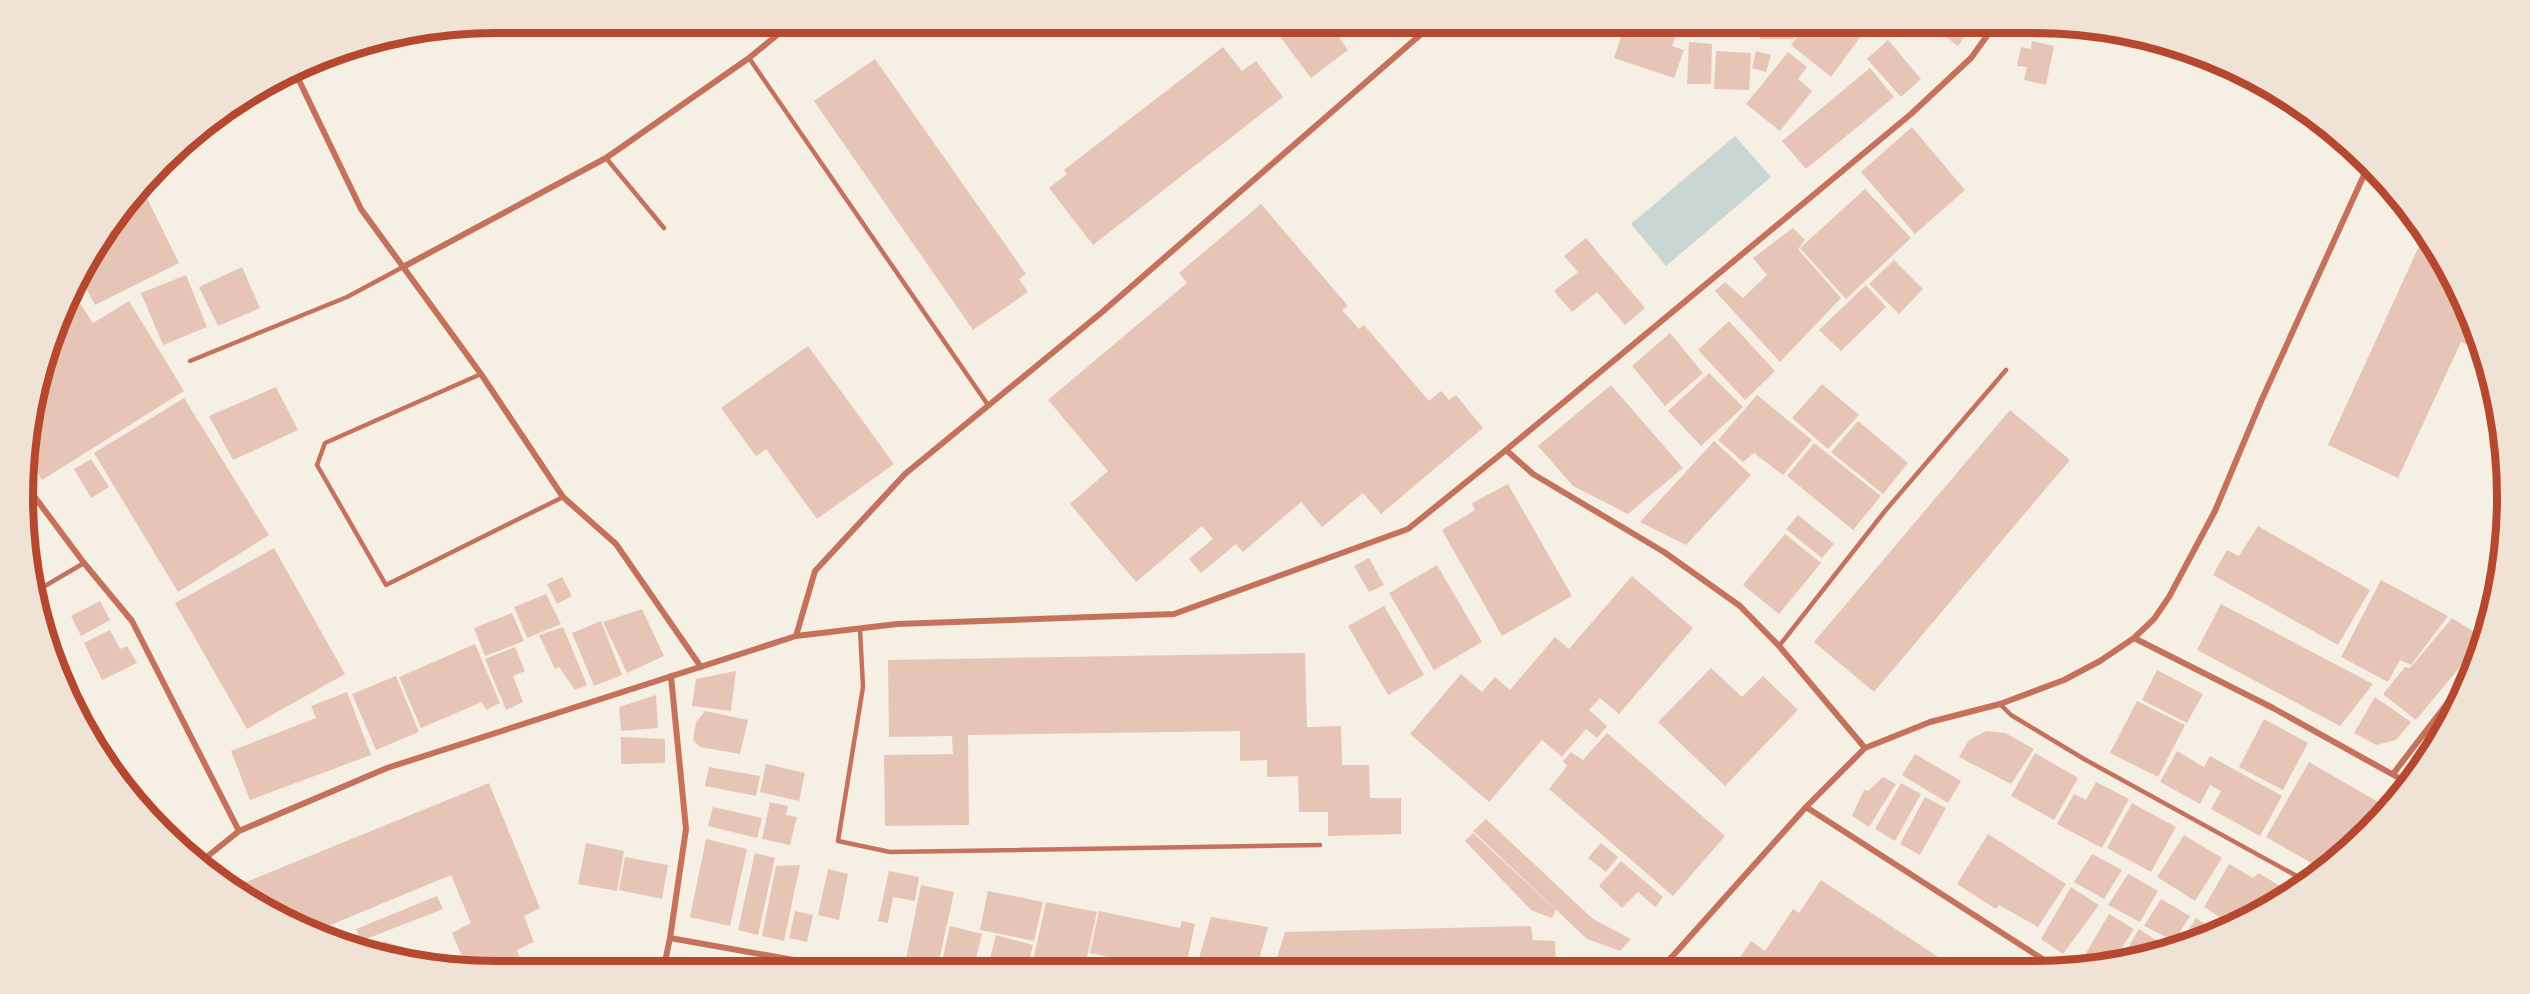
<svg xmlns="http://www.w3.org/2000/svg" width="2530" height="994" font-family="Mulish,sans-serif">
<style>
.water{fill:#c9d6d2}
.building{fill:#e6c5b7}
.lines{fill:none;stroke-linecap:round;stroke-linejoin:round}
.service{stroke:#c5725c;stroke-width:4.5}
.minor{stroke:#c5725c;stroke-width:6}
.rim{fill:none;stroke:#b5482f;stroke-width:8}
</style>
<rect width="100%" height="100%" fill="#f6efe4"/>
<!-- water -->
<path class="water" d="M 1735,136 L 1771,177 L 1666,266 L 1631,224 Z"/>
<!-- building -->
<path class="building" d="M 1269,22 L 1328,22 L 1348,50 L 1311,78 Z
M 1645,22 L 1677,32 L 1672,46 L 1684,50 L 1674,78 L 1614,58 L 1624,28 L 1642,33 Z
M 1760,22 L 1794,22 L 1794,39 L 1760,39 Z
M 1809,22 L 1861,22 L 1867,28 L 1831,77 L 1791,45 Z
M 1934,22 L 1975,22 L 1958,46 L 1933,27 Z
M 2022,22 L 2055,26 L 2053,38 L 2020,31 Z
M 2060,27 L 2088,32 L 2087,39 L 2059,33 Z
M 1888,40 L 1921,79 L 1901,97 L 1867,59 Z
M 2032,41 L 2054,46 L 2046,85 L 2024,80 L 2027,67 L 2017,66 L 2021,47 L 2031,49 Z
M 1689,42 L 1712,44 L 1711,84 L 1687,84 Z
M 1223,47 L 1242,71 L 1256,61 L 1283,97 L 1093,245 L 1049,188 L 1067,174 L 1064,170 Z
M 1716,51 L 1751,53 L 1749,90 L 1714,89 Z
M 1756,51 L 1771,55 L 1766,72 L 1752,68 Z
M 1788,52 L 1807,67 L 1798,79 L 1812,91 L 1780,131 L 1746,104 Z
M 875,59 L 1026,274 L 1019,279 L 1028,292 L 973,330 L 814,101 Z
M 1870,68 L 1894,97 L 1806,169 L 1782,141 Z
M 1912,127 L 1965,190 L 1915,234 L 1861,172 Z
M 1865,189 L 1911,238 L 1846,299 L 1800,248 Z
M 146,196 L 179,263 L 95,305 L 79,275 L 86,260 L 133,202 Z
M 1261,204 L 1348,306 L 1342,310 L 1359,329 L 1364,325 L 1429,401 L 1441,391 L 1449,400 L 1456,395 L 1483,428 L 1381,514 L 1363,493 L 1322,527 L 1301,502 L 1243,552 L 1236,544 L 1201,573 L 1189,559 L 1213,539 L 1202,526 L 1136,582 L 1070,504 L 1108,471 L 1048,400 L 1187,283 L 1179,273 Z
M 1793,228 L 1805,240 L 1798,249 L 1841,298 L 1780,362 L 1715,291 L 1725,282 L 1743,298 L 1767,275 L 1753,258 Z
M 2425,233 L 2458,287 L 2483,352 L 2461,342 L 2398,478 L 2328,445 Z
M 1586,238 L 1645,308 L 1625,325 L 1597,292 L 1572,312 L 1554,291 L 1578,272 L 1564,256 Z
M 1894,260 L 1923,289 L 1899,314 L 1869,284 Z
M 242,267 L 260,308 L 218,326 L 199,287 Z
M 186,275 L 207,327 L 163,345 L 141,293 Z
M 1866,285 L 1886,307 L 1841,351 L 1819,330 Z
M 72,291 L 93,323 L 129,301 L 184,391 L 42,480 L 27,457 L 27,435 L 48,345 Z
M 1729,321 L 1775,371 L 1745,400 L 1698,350 Z
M 1670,333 L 1703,373 L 1665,406 L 1632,366 Z
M 808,346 L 894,464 L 817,519 L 766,449 L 756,456 L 721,408 Z
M 1709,373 L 1743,407 L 1701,446 L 1668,411 Z
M 1822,384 L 1859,415 L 1828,449 L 1792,418 Z
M 1611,385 L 1683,468 L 1628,514 L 1573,486 L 1538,446 Z
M 276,387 L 298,430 L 233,460 L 209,416 Z
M 1757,395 L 1812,440 L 1783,475 L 1754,453 L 1743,462 L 1718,440 Z
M 184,398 L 269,535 L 178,592 L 94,453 Z
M 2010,410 L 2070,460 L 1874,692 L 1814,642 Z
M 1858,421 L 1908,463 L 1883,494 L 1831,452 Z
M 1714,441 L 1751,475 L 1686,545 L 1640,522 Z
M 1814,443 L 1881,496 L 1853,530 L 1787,476 Z
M 91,459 L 109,487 L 91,498 L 74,469 Z
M 1508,484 L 1572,596 L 1502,636 L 1442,530 L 1475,510 L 1472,503 Z
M 1798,515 L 1834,544 L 1822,558 L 1786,529 Z
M 2258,526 L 2370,590 L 2338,645 L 2213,575 L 2227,550 L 2239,556 Z
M 1785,534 L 1821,563 L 1779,614 L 1743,585 Z
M 274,548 L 345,674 L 247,729 L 175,603 Z
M 1369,558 L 1384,585 L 1369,592 L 1354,566 Z
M 1437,565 L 1482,642 L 1434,670 L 1389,593 Z
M 1632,576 L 1693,628 L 1619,714 L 1600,698 L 1589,710 L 1607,726 L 1597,738 L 1586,729 L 1562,757 L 1542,740 L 1489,802 L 1410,734 L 1461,674 L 1482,692 L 1495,677 L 1510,690 L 1555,637 L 1569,649 Z
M 562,577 L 572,596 L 557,604 L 547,584 Z
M 2381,580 L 2448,616 L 2411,665 L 2400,660 L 2388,682 L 2341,657 Z
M 546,594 L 561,624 L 527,638 L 514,607 Z
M 100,601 L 110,620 L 81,636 L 71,616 Z
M 2221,604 L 2373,684 L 2340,726 L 2197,650 Z
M 1384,606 L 1424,675 L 1388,695 L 1348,626 Z
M 642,609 L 664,656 L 627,673 L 603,622 Z
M 512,613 L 524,641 L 485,656 L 474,628 Z
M 2452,618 L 2484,638 L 2416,720 L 2383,694 L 2405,667 L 2410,668 Z
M 601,621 L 622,675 L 594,686 L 572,633 Z
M 563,627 L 587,685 L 575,690 L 559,667 L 555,669 L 539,635 Z
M 110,630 L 120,649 L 127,646 L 137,663 L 102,680 L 84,643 Z
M 475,644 L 500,703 L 486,710 L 482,702 L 421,728 L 399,677 Z
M 515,647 L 525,671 L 513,676 L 523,702 L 506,710 L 485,659 Z
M 1305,653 L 1307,727 L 1341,726 L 1342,765 L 1369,765 L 1370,798 L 1401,798 L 1401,834 L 1328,836 L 1328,812 L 1299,812 L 1298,776 L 1267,777 L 1267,760 L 1240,761 L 1240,731 L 968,735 L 969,825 L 885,826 L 884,755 L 953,754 L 952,736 L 889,737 L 888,660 Z
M 1711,668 L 1742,697 L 1763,676 L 1798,710 L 1725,786 L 1658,722 Z
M 2157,670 L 2203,694 L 2187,723 L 2142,700 Z
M 736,671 L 731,711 L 692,706 L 696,679 Z
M 396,676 L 419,732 L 376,750 L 352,694 Z
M 347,692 L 371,755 L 250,800 L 231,751 L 316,718 L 311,706 Z
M 656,695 L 658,728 L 621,731 L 619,707 Z
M 2375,697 L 2411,722 L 2396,740 L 2376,745 L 2354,733 Z
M 2137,701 L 2185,725 L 2158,777 L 2110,753 Z
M 705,711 L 748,720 L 740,754 L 700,747 L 693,740 L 696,722 Z
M 2264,719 L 2308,743 L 2283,790 L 2239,767 Z
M 1986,731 L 2005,733 L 2034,749 L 2011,784 L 1959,757 L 1969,740 Z
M 1607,733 L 1725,836 L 1673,896 L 1549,789 L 1567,766 L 1563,761 L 1571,752 L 1583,760 Z
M 621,737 L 665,739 L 665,763 L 621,764 Z
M 2177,751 L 2204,767 L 2210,756 L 2282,796 L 2260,836 L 2211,809 L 2221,791 L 2210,785 L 2200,804 L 2160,782 Z
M 2035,753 L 2078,778 L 2054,820 L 2011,796 Z
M 1915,754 L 1961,781 L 1948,803 L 1902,775 Z
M 2309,762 L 2387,807 L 2346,854 L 2322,869 L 2266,837 Z
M 766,764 L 805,773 L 799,801 L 760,792 Z
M 709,767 L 760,776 L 756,796 L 705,786 Z
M 1883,777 L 1896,784 L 1869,827 L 1852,816 L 1864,790 L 1868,791 Z
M 2096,782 L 2129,799 L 2102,848 L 2057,824 L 2074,794 L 2086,800 Z
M 489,783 L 540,908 L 524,916 L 534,942 L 517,950 L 525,971 L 497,972 L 456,965 L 464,961 L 452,933 L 471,923 L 451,875 L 316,931 L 234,887 Z
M 1901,783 L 1921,794 L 1895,841 L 1875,829 Z
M 1925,797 L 1946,808 L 1920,855 L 1900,844 Z
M 770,802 L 788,806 L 786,815 L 797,817 L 790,845 L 762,839 Z
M 2132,803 L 2176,827 L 2151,872 L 2107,848 Z
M 713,807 L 762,818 L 757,838 L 708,826 Z
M 1486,819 L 1593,919 L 1631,939 L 1620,951 L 1587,939 L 1473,831 Z
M 1473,833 L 1556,910 L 1552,918 L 1531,910 L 1465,841 Z
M 1988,834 L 2066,884 L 2038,927 L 1999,905 L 1996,909 L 1957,884 Z
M 2184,835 L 2222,858 L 2195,901 L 2157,877 Z
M 706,839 L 747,849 L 730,926 L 690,917 Z
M 586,843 L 624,851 L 617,891 L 578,884 Z
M 1601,843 L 1618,857 L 1606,872 L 1588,858 Z
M 755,853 L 775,858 L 758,935 L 738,930 Z
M 2092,854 L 2122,870 L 2104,899 L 2074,882 Z
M 625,857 L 668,865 L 662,899 L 619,890 Z
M 1621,861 L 1663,897 L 1655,907 L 1638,892 L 1622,908 L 1599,886 Z
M 2229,864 L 2253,878 L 2259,873 L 2280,886 L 2271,901 L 2232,925 L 2204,907 Z
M 800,865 L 784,941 L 762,936 L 776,866 Z
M 828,869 L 848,874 L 839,920 L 818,915 Z
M 889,871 L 919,877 L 915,901 L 893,897 L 888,923 L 878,921 Z
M 2128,874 L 2158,891 L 2140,922 L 2108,905 Z
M 1821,880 L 1955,968 L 1733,968 L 1751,941 L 1765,951 L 1793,909 L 1799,913 Z
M 921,885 L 954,892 L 937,970 L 906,959 Z
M 2071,887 L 2099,905 L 2063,954 L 2041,939 Z
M 988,891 L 1043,902 L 1034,941 L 980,930 Z
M 437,896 L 443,909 L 361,941 L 356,929 Z
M 2161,899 L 2190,916 L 2174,941 L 2144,926 Z
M 1046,902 L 1097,912 L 1084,970 L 1031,970 Z
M 795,911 L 813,915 L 807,942 L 789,938 Z
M 1099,911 L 1180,928 L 1182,921 L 1195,924 L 1185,970 L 1169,970 L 1090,953 Z
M 2109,914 L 2134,929 L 2112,963 L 2095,967 L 2079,965 Z
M 1211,917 L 1268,927 L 1256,970 L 1227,970 L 1199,958 Z
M 2196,918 L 2219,933 L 2179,945 Z
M 950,926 L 982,934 L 973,970 L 940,970 Z
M 1531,926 L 1533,940 L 1555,941 L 1556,969 L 1273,970 L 1285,932 Z
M 2139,929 L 2165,946 L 2163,949 L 2120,961 Z
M 996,935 L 1033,945 L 1027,970 L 987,970 Z
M 384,941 L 444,961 L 444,963 L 381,952 Z
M 1091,957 L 1138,969 L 1138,970 L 1088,970 Z"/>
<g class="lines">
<!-- service -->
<path class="service" d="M 749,58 L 988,405
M 606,158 L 664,228
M 190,361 L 347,297 L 403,267
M 481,374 L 325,443 L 317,465 L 386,585 L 563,497
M 33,593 L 84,563
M 860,629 L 863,687 L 838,841 L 890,852 L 1320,845
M 1779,646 L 1885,511 L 2006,370
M 2000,704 L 2011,715 L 2084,759 L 2304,880"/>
<!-- minor -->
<path class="minor" d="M 294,70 L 361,209 L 481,374 L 563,497 L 616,544 L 701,667
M 403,267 L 606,158 L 749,58 L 793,22
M 1506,450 L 1533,474 L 1664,552 L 1740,606 L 1779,646 L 1865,748
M 28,488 L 84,563 L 132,621 L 239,831
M 796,636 L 815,571 L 905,474 L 1101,313 L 1435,22
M 2134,638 L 2273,708 L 2408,783
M 2393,774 L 2472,671
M 1806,807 L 2055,967
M 198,864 L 239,831 L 387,768 L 796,636 L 897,624 L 1174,614 L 1408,529 L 1506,450 L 1911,114 L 1971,58 L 1997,22
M 670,938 L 855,971
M 1661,969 L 1806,807 L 1865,748 L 1930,722 L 2000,704 L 2064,680 L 2100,661 L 2134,638 L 2154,619 L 2169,597 L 2215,511 L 2262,399 L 2369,164
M 663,971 L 670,938 L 686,829 L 671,676"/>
</g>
<!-- crop -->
<path d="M0 0H2530V994H0ZM497 33H2033A464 464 0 0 1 2497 497V497A464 464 0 0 1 2033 961H497A464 464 0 0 1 33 497V497A464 464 0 0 1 497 33Z" fill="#f1e2d6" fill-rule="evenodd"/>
<path class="rim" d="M497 33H2033A464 464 0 0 1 2497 497V497A464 464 0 0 1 2033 961H497A464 464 0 0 1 33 497V497A464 464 0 0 1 497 33Z"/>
</svg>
